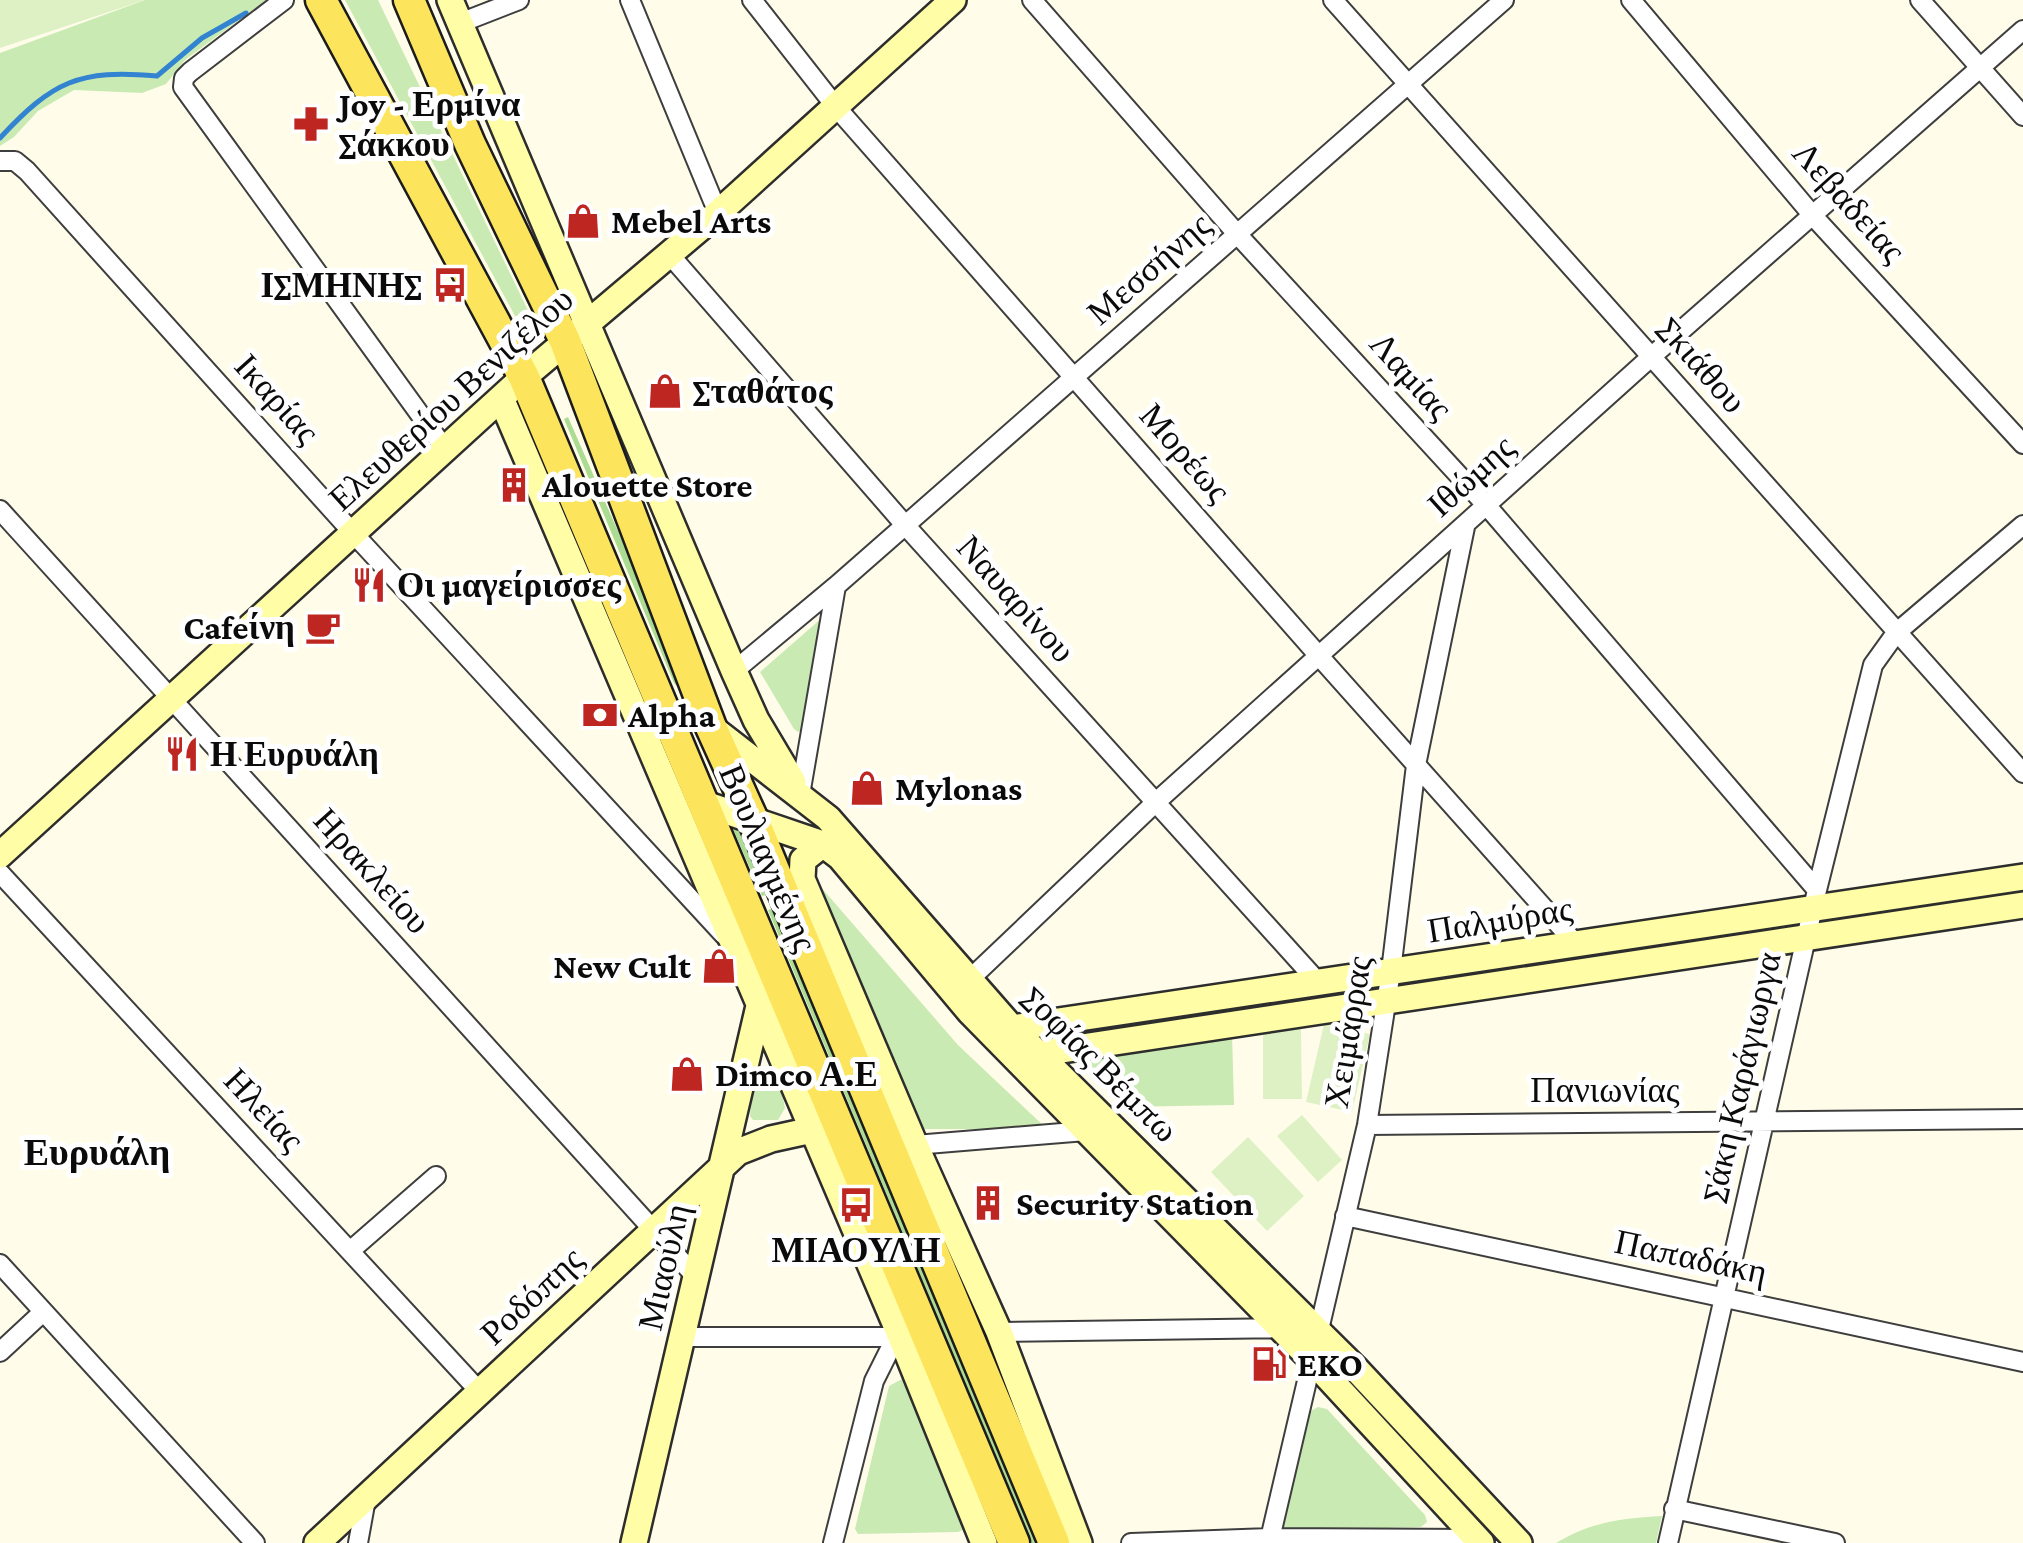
<svg xmlns="http://www.w3.org/2000/svg" width="2023" height="1543" font-family="'Crimson Pro',serif">
<style>
.green{fill:#caeab3}
.forest{fill:#acdb92}
.pitch{fill:#def1c5}
.lines{fill:none;stroke-linecap:round;stroke-linejoin:round}
.stream{stroke:#3283d0;stroke-width:5}
.street-casing{stroke:#3e3e3e;stroke-width:22}
.secondary-casing{stroke:#2d2d2d;stroke-width:30}
.primary-casing{stroke:#1c1c1c;stroke-width:35}
.street{stroke:#fff;stroke-width:18}
.secondary{stroke:#fffda5;stroke-width:25}
.primary{stroke:#fce45d;stroke-width:30}
.labels{text-anchor:middle;dominant-baseline:central;stroke-width:10;stroke-linejoin:round;paint-order:stroke}
.poi-label{font-size:35px;font-weight:bold;fill:#0b0b0b;stroke:#fff;text-anchor:start}
.street-label{font-size:35px;fill:#0b0b0b;stroke:#fff}
.neighbourhood-label{font-size:38px;font-weight:bold;fill:#0b0b0b;stroke:#fff}
</style>
<rect width="100%" height="100%" fill="#fffdea"/>
<!-- green -->
<path class="green" d="M 145,0 L 266,0 L 185,60 L 166,84 L 142,93 L 74,90 L 38,111 L 14,137 L 0,146 L 0,53 Z
M 345,0 L 378,0 L 535,325 L 522,329 Z
M 823,617 L 804,729 L 798,732 L 794,729 L 760,672 Z
M 820,886 L 958,1045 L 1047,1129 L 921,1129 Z
M 1232,1033 L 1234,1105 L 1123,1107 L 1074,1058 Z
M 764,1078 L 770,1078 L 782,1094 L 785,1108 L 778,1120 L 753,1120 L 750,1116 L 753,1087 Z
M 902,1379 L 908,1380 L 965,1529 L 958,1532 L 858,1534 L 855,1529 L 889,1386 Z
M 1318,1407 L 1327,1409 L 1425,1515 L 1427,1522 L 1421,1527 L 1286,1531 L 1281,1523 L 1309,1412 Z
M 1662,1516 L 1656,1543 L 1556,1543 C 1591,1522 1622,1518 1662,1516 Z"/>
<!-- forest -->
<path class="forest" d="M 568,417 L 704,728 L 684,693 L 674,683 L 564,419 Z
M 730,822 L 745,827 L 774,892 L 762,896 Z
M 779,907 L 1043,1543 L 1032,1543 L 768,910 Z"/>
<!-- pitch -->
<path class="pitch" d="M 0,0 L 145,0 L 0,48 Z
M 1324,1024 L 1370,1034 L 1352,1112 L 1306,1102 Z
M 1263,1029 L 1301,1029 L 1302,1099 L 1263,1099 Z
M 1302,1115 L 1342,1160 L 1318,1182 L 1277,1136 Z
M 1248,1137 L 1304,1196 L 1267,1231 L 1211,1172 Z"/>
<g class="lines">
<!-- stream -->
<path class="stream" d="M 0,138 C 53,81 79,69 157,76 L 202,38 L 246,13"/>
<defs>
<path id="street" d="M 284,0 L 190,72 L 184,78 L 183,87 L 445,449
M 630,0 L 718,213
M 752,0 L 836,107 L 1319,656 L 1576,944
M 1032,0 L 1238,235 L 1487,506 L 1817,890
M 1333,0 L 2023,773
M 1631,0 L 1814,217 L 2023,444
M 1920,0 L 2023,116
M 460,23 L 519,0
M 0,161 L 15,161 L 27,171 L 353,533 L 724,935
M 670,255 L 905,525 L 1318,982
M 0,510 L 696,1277
M 734,671 L 836,586 L 1504,0
M 800,795 L 836,586
M 0,873 L 480,1392
M 970,979 L 1156,802 L 1651,357 L 2023,30
M 1367,1125 L 2023,1119
M 915,1145 L 1086,1131
M 1345,1216 L 2023,1362
M 350,1251 L 436,1176
M 0,1264 L 255,1543
M 999,1332 L 1281,1328
M 683,1337 L 901,1337
M 0,1352 L 43,1312
M 1674,1509 L 1835,1543
M 358,1543 L 366,1499
M 833,1543 L 874,1381 L 896,1337
M 1131,1543 L 1270,1538 L 1477,1539
M 1269,1543 L 1367,1125 L 1391,971 L 1416,765 L 1465,527
M 1668,1543 L 1817,890 L 1873,665 L 1896,633 L 2023,525"/>
<path id="secondary" d="M 450,0 L 734,671 L 756,720 L 793,782
M 501,398 L 901,1337 L 984,1543
M 711,727 L 828,818 L 1012,1028 L 1357,1370 L 1519,1543
M 705,804 L 823,844 L 840,857 L 970,1012 L 1312,1360 L 1481,1543
M 823,844 L 803,860 L 802,879 L 915,1145 L 999,1332 L 1079,1543
M 0,855 L 524,377 L 718,213 L 953,0
M 999,1030 L 2023,877
M 1029,1055 L 2023,905
M 317,1543 L 738,1152 L 771,1139 L 812,1130
M 634,1543 L 759,1006"/>
<path id="primary" d="M 321,0 L 524,377 L 1014,1543
M 409,0 L 470,144 L 565,341 L 711,727 L 754,822 L 1054,1543"/>
</defs>
<!-- street casing -->
<use href="#street" class="street-casing"/>
<!-- secondary casing -->
<use href="#secondary" class="secondary-casing"/>
<!-- primary casing -->
<use href="#primary" class="primary-casing"/>
<!-- street -->
<use href="#street" class="street"/>
<!-- secondary -->
<use href="#secondary" class="secondary"/>
<!-- primary -->
<use href="#primary" class="primary"/>
</g>
<!-- icons -->
<defs>
<symbol id="pharmacy-bare" viewBox="-9 -9 18 18"><path d="M-2-6h4v4h4v4h-4v4h-4v-4h-4v-4h4Z" fill="#be2721" stroke="#fff" stroke-width="2.5" paint-order="stroke"/></symbol>
<symbol id="shop-bare" viewBox="-9 -9 18 18"><path d="M-5-2.5h2.3a2.7 3.5 0 0 1 5.4 0H5L5.5 6h-11ZM-1.5-2.5h3a1.5 2.3 0 0 0-3 0Z" fill="#be2721" stroke="#fff" stroke-width="2.5" paint-order="stroke"/></symbol>
<symbol id="bus-bare" viewBox="-9 -9 18 18"><path d="M-5-6H5V4H4V6H2V4H-2V6H-4V4H-5ZM-3.5-4V0h7V-4ZM-3.5 1.2v1.5H-2V1.2ZM2 1.2v1.5H3.5V1.2Z" fill="#be2721" stroke="#fff" stroke-width="2.5" paint-order="stroke"/></symbol>
<symbol id="building-bare" viewBox="-9 -9 18 18"><path d="M-4-6H4V6H1V3H-1V6H-4ZM-2.5-4.3h1.7v1.8h-1.7ZM.8-4.3h1.7v1.8H.8ZM-2.5-1h1.7V.8h-1.7ZM.8-1h1.7V.8H.8Z" fill="#be2721" stroke="#fff" stroke-width="2.5" paint-order="stroke"/></symbol>
<symbol id="restaurant-bare" viewBox="-9 -9 18 18"><path d="M-5-6h1v4h1v-4h1v4h1v-4h1v5L-1.5 .5V6h-2V.5L-5-1ZM5-6V6H3V1.5H1.5Q1.5-4 5-6Z" fill="#be2721" stroke="#fff" stroke-width="2.5" paint-order="stroke"/></symbol>
<symbol id="cafe-bare" viewBox="-9 -9 18 18"><path d="M-5.5-4.5H6V0H3Q3 3.5 0 3.5H-2.5Q-5.5 3.5-5.5 0ZM3-3.2v2h1.7v-2ZM-6 4.5H4V6H-6Z" fill="#be2721" stroke="#fff" stroke-width="2.5" paint-order="stroke"/></symbol>
<symbol id="bank-bare" viewBox="-9 -9 18 18"><path d="M-6-4H6V4H-6ZM0-2.3a2.3 2.3 0 1 0 0 4.6a2.3 2.3 0 1 0 0-4.6Z" fill="#be2721" stroke="#fff" stroke-width="2.5" paint-order="stroke"/></symbol>
<symbol id="fuel-bare" viewBox="-9 -9 18 18"><path d="M-5.5-6h7V0h2V4h1.3V-2.5L3-4.5l.8-.8L6-3V5H2.5V1h-1V6h-7ZM-4.2-4.7v3.2H.2V-4.7Z" fill="#be2721" stroke="#fff" stroke-width="2.5" paint-order="stroke"/></symbol>
</defs>
<g fill-rule="evenodd">
<use href="#pharmacy-bare" x="286" y="99" width="50" height="50"/>
<use href="#shop-bare" x="558" y="196" width="50" height="50"/>
<use href="#bus-bare" x="425" y="260" width="50" height="50"/>
<use href="#shop-bare" x="640" y="366" width="50" height="50"/>
<use href="#building-bare" x="489" y="460" width="50" height="50"/>
<use href="#restaurant-bare" x="344" y="560" width="50" height="50"/>
<use href="#cafe-bare" x="298" y="602" width="50" height="50"/>
<use href="#bank-bare" x="575" y="690" width="50" height="50"/>
<use href="#restaurant-bare" x="157" y="729" width="50" height="50"/>
<use href="#shop-bare" x="842" y="763" width="50" height="50"/>
<use href="#shop-bare" x="694" y="941" width="50" height="50"/>
<use href="#shop-bare" x="662" y="1049" width="50" height="50"/>
<use href="#building-bare" x="963" y="1178" width="50" height="50"/>
<use href="#bus-bare" x="831" y="1180" width="50" height="50"/>
<use href="#fuel-bare" x="1244" y="1339" width="50" height="50"/>
</g>
<g class="labels">
<!-- poi labels -->
<g class="poi-label">
<text x="339" y="104">Joy - Ερμίνα<tspan x="339" dy="40">Σάκκου</tspan></text>
<text x="611" y="221">Mebel Arts</text>
<text x="422" y="285" text-anchor="end">ΙΣΜΗΝΗΣ</text>
<text x="693" y="391">Σταθάτος</text>
<text x="542" y="485">Alouette Store</text>
<text x="397" y="585">Οι μαγείρισσες</text>
<text x="295" y="627" text-anchor="end">Cafeίνη</text>
<text x="628" y="715">Alpha</text>
<text x="210" y="754">Η Ευρυάλη</text>
<text x="895" y="788">Mylonas</text>
<text x="691" y="966" text-anchor="end">New Cult</text>
<text x="715" y="1074">Dimco Α.Ε</text>
<text x="1016" y="1203">Security Station</text>
<text x="856" y="1250" text-anchor="middle">ΜΙΑΟΥΛΗ</text>
<text x="1297" y="1364">EKO</text>
</g>
<!-- street labels -->
<g class="street-label">
<text transform="translate(1849 202) rotate(48)">Λεβαδείας</text>
<text transform="translate(1149 269) rotate(-41)">Μεσσήνης</text>
<text transform="translate(1702 365) rotate(49)">Σκιάθου</text>
<text transform="translate(1411 376) rotate(48)">Λαμίας</text>
<text transform="translate(277 399) rotate(48)">Ικαρίας</text>
<text transform="translate(451 399) rotate(-42)">Ελευθερίου Βενιζέλου</text>
<text transform="translate(1185 453) rotate(49)">Μορέως</text>
<text transform="translate(1471 476) rotate(-42)">Ιθώμης</text>
<text transform="translate(1016 599) rotate(48)">Ναυαρίνου</text>
<text transform="translate(768 858) rotate(67)">Βουλιαγμένης</text>
<text transform="translate(372 871) rotate(48)">Ηρακλείου</text>
<text transform="translate(1500 920) rotate(-9)">Παλμύρας</text>
<text transform="translate(1348 1032) rotate(-81)">Χειμάρρας</text>
<text transform="translate(1100 1064) rotate(45)">Σοφίας Βέμπω</text>
<text transform="translate(1741 1077) rotate(-77)">Σάκη Καράγιωργα</text>
<text x="1605" y="1090">Πανιωνίας</text>
<text transform="translate(264 1110) rotate(47)">Ηλείας</text>
<text transform="translate(1691 1257) rotate(12)">Παπαδάκη</text>
<text transform="translate(664 1267) rotate(-77)">Μιαούλη</text>
<text transform="translate(532 1296) rotate(-43)">Ροδόπης</text>
</g>
<!-- neighbourhood labels -->
<g class="neighbourhood-label">
<text x="97" y="1152">Ευρυάλη</text>
</g>
</g>
</svg>
